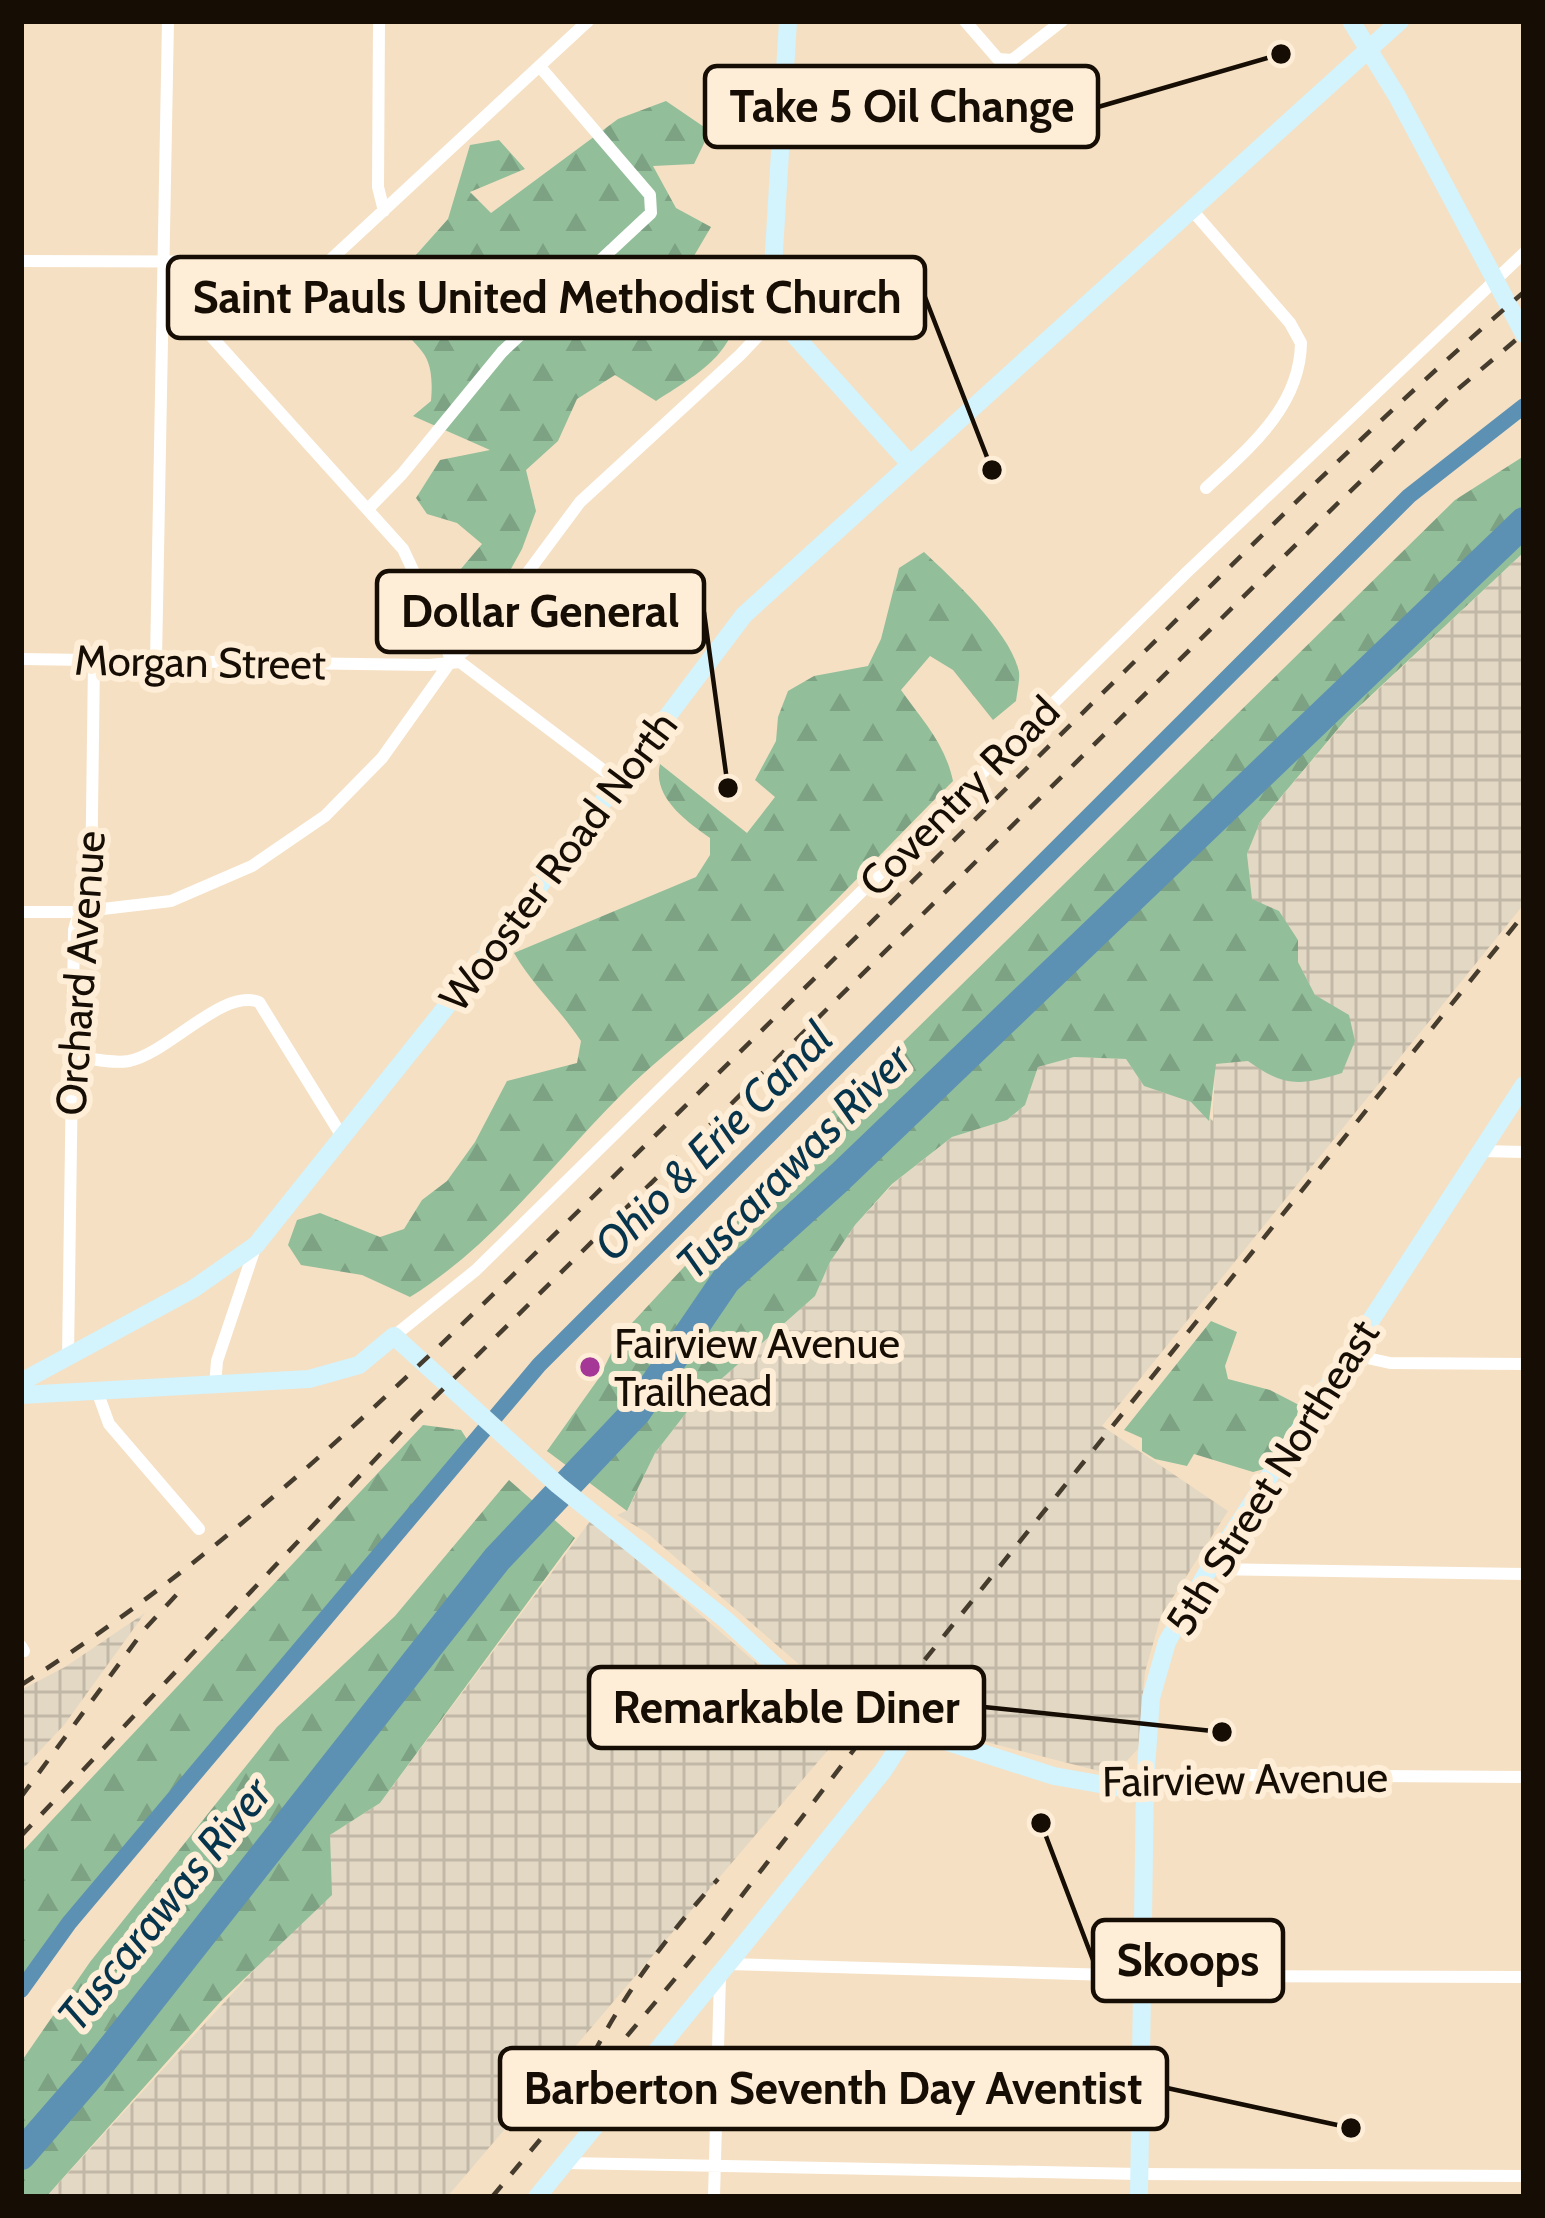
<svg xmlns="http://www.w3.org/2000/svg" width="1545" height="2218" font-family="Cabin,sans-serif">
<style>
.industrial{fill:url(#industrial-grid)}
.forest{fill:url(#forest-firs)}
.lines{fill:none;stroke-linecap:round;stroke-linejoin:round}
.canal{stroke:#5d91b3;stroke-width:16}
.river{stroke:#5d91b3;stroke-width:30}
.street{stroke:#fff;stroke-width:12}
.secondary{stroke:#d3f3fd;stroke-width:18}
.rail{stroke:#463c2e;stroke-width:4.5;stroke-dasharray:15 15;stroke-linecap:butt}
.poi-dot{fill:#a53796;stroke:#ffeed7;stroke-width:4.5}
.labels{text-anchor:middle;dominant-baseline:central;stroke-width:12;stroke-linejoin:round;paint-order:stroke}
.street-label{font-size:42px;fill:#160e05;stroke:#ffeed7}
.poi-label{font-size:42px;fill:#160e05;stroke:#ffeed7;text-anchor:start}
.water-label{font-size:45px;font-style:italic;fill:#06344c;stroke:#ffeed7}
.leader{fill:none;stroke:#160e05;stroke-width:4.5}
.callout-dot{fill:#160e05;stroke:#ffeed7;stroke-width:4.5}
.callout{fill:#ffeed7;stroke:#160e05;stroke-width:4.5}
.callout-label{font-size:45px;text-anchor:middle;font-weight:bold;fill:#160e05}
</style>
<defs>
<pattern id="industrial-grid" width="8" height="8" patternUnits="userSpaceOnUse" patternTransform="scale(3)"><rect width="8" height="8" fill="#e3d8c4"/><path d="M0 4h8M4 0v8" fill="none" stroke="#c2b8a7"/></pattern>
<pattern id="forest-firs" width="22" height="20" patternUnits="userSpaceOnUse" patternTransform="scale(3)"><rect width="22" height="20" fill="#92be9a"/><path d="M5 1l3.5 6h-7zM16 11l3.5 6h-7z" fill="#7da283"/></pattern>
</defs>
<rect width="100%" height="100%" fill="#f5e0c3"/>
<!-- industrial -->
<path class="industrial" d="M 1524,552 L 1524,904 L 1102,1426 L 1228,1511 L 1161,1616 L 1145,1672 L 1138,1749 L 1117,1771 L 1103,1772 L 990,1743 L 858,1701 L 824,1686 L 646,1532 L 617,1515 L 628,1510 L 655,1453 L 693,1404 L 815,1296 L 830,1262 L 855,1225 L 895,1182 L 952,1137 L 1007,1120 L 1025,1105 L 1038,1067 L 1074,1057 L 1126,1059 L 1144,1086 L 1191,1102 L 1213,1121 L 1215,1064 L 1248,1061 L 1315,995 L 1298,962 L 1298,939 L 1252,899 L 1247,854 L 1260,822 L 1348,718 Z
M 591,1520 L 807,1707 L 858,1722 L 845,1730 L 447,2197 L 46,2197 L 274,1948 L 330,1835 L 380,1803 Z
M 145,1613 L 64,1725 L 21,1771 L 21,1690 L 65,1667 Z"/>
<!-- forest -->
<path class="forest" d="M 666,101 L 710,131 L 694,164 L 653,166 L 676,208 L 711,227 L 658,317 L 676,339 L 713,320 L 733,267 L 745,286 C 736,353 709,367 656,401 L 615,375 L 577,399 L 558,441 L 526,470 L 536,511 L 522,549 L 491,605 L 462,616 L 438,596 L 482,544 L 457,523 L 427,514 L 416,498 L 440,460 L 490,450 L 413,416 L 431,401 C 436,343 413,354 394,313 C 391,305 392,292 391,283 L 448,219 L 470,145 L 499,140 L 525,169 L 470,192 L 491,213 L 618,119 Z
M 1524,456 L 1524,552 L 1348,717 L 1260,822 L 1247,854 L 1252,899 L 1279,911 L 1298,940 L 1298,962 L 1315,995 L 1349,1015 L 1355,1041 L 1342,1073 C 1300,1086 1284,1087 1248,1061 L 1216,1064 L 1209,1121 L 1191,1102 L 1144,1086 L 1126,1059 L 1074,1057 L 1038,1067 L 1025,1105 L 1007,1120 L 952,1137 L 892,1184 L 855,1225 L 830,1262 L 815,1296 L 693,1404 L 655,1453 L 627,1511 L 547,1451 L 599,1378 L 619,1337 L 786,1157 L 1455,500 Z
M 924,552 C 953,579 1011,633 1019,672 C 1020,680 1017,693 1016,701 L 993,720 L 953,670 L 930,656 L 901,690 C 922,720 945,743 953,781 C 889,845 826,913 759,975 C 715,1016 664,1052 621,1095 C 552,1164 494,1245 410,1297 L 362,1275 L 301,1265 L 288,1245 L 297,1220 L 320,1213 L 380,1237 L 404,1229 L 422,1200 L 447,1181 L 475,1142 L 507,1081 L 577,1063 L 581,1041 C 560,1009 533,986 514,953 L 696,877 L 710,855 L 710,838 C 686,821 652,797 660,764 L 747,833 L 775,797 L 755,780 L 776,741 L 778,717 L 788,691 L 814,676 L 868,666 L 881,639 L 899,568 Z
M 1211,1321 L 1237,1332 L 1225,1366 L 1228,1379 L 1270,1390 L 1299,1405 L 1296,1420 L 1264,1469 L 1253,1472 L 1194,1454 L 1187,1466 L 1155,1459 L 1142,1451 L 1142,1438 L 1124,1430 Z
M 423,1425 L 461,1430 L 472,1447 L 69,1923 L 21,1990 L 21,1853 Z
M 509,1480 L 575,1538 L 380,1803 L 330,1835 L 332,1895 L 221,2001 L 46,2197 L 21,2197 L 21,2062 L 90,1962 L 277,1727 L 395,1616 Z"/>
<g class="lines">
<!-- canal -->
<path class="canal" d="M 21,1990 L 69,1923 L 539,1365 L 1409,496 L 1524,406"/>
<!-- river -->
<path class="river" d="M 21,2155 L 99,2065 L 497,1559 L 636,1412 L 726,1280 L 840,1177 L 1524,522"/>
<!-- street -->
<path class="street" d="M 379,21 L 378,187 L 384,211
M 965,21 L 998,59 L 1012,60 L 1062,21
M 1191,209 L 1290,323 L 1301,343 C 1300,407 1249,448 1206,488
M 21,261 L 328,262 L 588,21
M 164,296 L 192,315 L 403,549 L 441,630 L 451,661
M 368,509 L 402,474 L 502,352 L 651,213 L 650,195 L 541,68
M 21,659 L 429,665 L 460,662 L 619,782
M 156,660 L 168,21
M 21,912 L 77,912 L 171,901 L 252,866 L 325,816 L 382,758 L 451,661 L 468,648 L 508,599 L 580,502 L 740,355 L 777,316
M 71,1056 C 90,1058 111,1064 129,1061 C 169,1053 222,988 259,1002 L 343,1138
M 1481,1151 L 1524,1152
M 394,1336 L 476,1270 L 1186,573 L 1524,253
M 1349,1354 L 1390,1363 L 1524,1364
M 68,1357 L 74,930 C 77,911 89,907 91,890 L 94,660
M 215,1386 L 217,1361 L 256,1245
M 97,1391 L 109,1424 L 199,1529
M 1209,1569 L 1524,1574
M 21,1646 L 24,1651
M 1145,1782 L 1250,1775 L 1524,1777
M 727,1964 L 1145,1976 L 1524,1977
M 566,2163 L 1140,2174 L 1524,2176
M 714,2197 L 720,1976"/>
<!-- secondary -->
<path class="secondary" d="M 788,21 L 771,301 L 777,316 L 910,464
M 1351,21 L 1397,96 L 1524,334
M 21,1382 L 193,1289 L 256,1245 L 478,967 L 744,615 L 1400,21
M 21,1395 L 309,1379 L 359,1365 L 394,1336 L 558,1485 L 726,1620 L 810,1698 L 1054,1776 L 1122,1788 L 1145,1782
M 537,2197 L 745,1943 L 883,1771 L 909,1731
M 1139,2197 L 1145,1782 L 1151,1698 L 1167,1642 L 1209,1569 L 1524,1085"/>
<!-- rail -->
<path class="rail" d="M 21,1685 C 241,1546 422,1364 607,1183 C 781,1012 954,840 1128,668 C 1257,540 1385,411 1524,292
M 21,1797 L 144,1630 L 179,1592
M 21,1836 L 416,1416 L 1338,503 L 1451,395 L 1524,333
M 580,2081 C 615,2006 662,1941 718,1879
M 492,2197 L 710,1937 L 882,1713 L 1524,914"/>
</g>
<!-- markers -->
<circle class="poi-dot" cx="590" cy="1367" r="12"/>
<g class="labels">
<!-- street labels -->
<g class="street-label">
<text transform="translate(200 662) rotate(1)">Morgan Street</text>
<text transform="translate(959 796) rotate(-45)">Coventry Road</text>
<text transform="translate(558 861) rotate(-53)">Wooster Road North</text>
<text transform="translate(80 973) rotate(-86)">Orchard Avenue</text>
<text transform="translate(1272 1477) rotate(-58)">5th Street Northeast</text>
<text transform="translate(1245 1779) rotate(-1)">Fairview Avenue</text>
</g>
<!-- poi labels -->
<g class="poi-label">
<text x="614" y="1343">Fairview Avenue<tspan x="614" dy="48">Trailhead</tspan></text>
</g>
<!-- water labels -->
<g class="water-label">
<text transform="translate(713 1141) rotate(-45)">Ohio &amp; Erie Canal</text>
<text transform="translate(793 1161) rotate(-45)">Tuscarawas River</text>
<text transform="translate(164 1904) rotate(-51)">Tuscarawas River</text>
</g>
</g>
<!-- callouts -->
<path class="leader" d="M1281 54L1098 107M992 470L925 297M728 788L704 612M1222 1732L984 1707M1041 1823L1093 1960M1351 2128L1167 2088"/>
<g class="callout-dot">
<circle cx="1281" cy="54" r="12"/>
<circle cx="992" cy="470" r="12"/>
<circle cx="728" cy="788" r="12"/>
<circle cx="1222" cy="1732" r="12"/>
<circle cx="1041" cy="1823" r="12"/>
<circle cx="1351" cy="2128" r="12"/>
</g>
<g class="callout">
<rect x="705" y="66" width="393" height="81" rx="12"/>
<rect x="168" y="257" width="757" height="81" rx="12"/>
<rect x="377" y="571" width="327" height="81" rx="12"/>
<rect x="589" y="1667" width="395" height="81" rx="12"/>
<rect x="1093" y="1920" width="190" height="81" rx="12"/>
<rect x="500" y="2048" width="667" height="81" rx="12"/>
</g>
<g class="callout-label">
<text x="902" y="122">Take 5 Oil Change</text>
<text x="547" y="313">Saint Pauls United Methodist Church</text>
<text x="540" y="627">Dollar General</text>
<text x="786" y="1723">Remarkable Diner</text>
<text x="1188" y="1976">Skoops</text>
<text x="833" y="2104">Barberton Seventh Day Aventist</text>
</g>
<!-- border -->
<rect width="1545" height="2218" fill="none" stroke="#160e05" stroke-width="48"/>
</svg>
